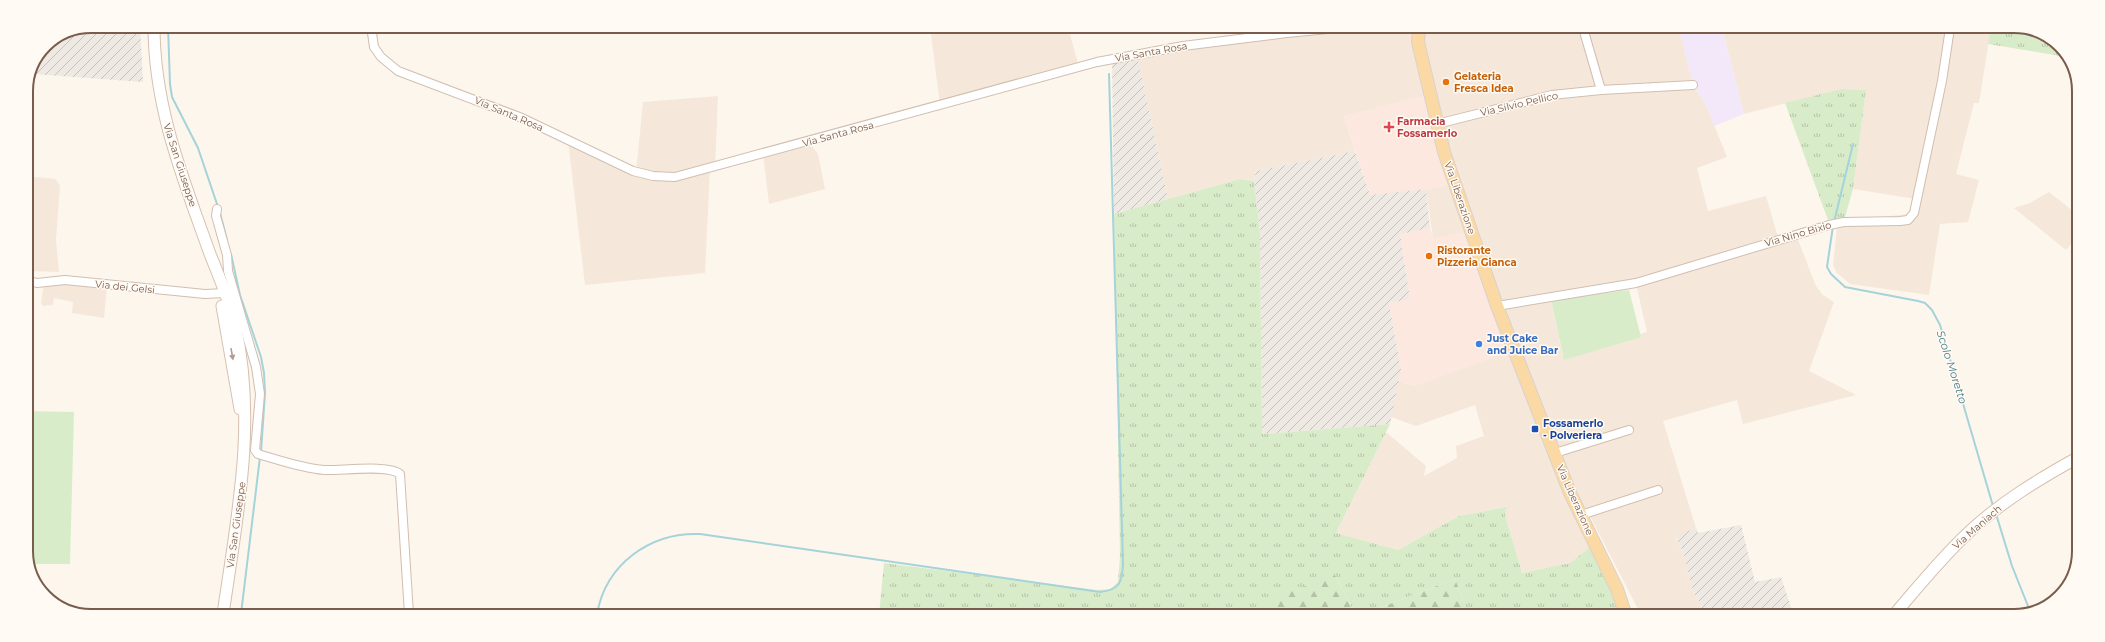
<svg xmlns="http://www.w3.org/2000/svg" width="2105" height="642" font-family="Montserrat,sans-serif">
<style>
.residential{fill:#f5e8da;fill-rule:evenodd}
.commercial{fill:#fde8e0}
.industrial{fill:url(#industrial-furrows)}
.education{fill:#f3e8fa}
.grass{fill:url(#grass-tufts)}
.forest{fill:url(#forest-firs)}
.park{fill:#d8ecc9}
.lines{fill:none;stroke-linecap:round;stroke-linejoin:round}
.stream{stroke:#a5d3da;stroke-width:2}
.street-casing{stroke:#d1beb0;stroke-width:10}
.secondary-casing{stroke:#d6c0b0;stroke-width:13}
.primary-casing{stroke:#dad1cd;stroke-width:14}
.street{stroke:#fff;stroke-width:8}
.secondary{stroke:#fff;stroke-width:11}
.primary{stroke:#fbd9a5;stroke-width:12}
.oneway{fill:#af9d94}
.food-dot{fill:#e8710a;stroke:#fffaf3;stroke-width:1.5}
.health-dot{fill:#e0444e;stroke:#fffaf3;stroke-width:1.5}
.shop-dot{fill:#3f7fe0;stroke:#fffaf3;stroke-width:1.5}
.transit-dot{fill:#1a4fb4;stroke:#fffaf3;stroke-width:1.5}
.labels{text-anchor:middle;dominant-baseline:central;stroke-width:3;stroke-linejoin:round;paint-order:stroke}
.street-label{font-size:10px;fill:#7a5c4d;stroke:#fffaf3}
.food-label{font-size:10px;font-weight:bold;fill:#c56008;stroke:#fffaf3;text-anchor:start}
.health-label{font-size:10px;font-weight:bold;fill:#be3a42;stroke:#fffaf3;text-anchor:start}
.shop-label{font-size:10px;font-weight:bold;fill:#366cbe;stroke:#fffaf3;text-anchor:start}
.transit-label{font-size:10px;font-weight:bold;fill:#164399;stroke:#fffaf3;text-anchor:start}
.water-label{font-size:11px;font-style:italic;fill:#437c86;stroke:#fffaf3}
.rim{fill:none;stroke:#7a5c4d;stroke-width:2}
</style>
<defs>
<pattern id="industrial-furrows" width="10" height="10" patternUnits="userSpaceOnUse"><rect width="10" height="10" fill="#efe9e4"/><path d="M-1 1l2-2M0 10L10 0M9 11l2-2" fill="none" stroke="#c7c0bb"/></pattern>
<pattern id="grass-tufts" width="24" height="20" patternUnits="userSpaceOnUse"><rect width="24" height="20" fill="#d8ecc9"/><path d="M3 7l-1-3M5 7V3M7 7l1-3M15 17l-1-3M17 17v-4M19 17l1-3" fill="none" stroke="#b4c2a5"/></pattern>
<pattern id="forest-firs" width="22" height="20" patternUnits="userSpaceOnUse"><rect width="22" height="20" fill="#d8ecc9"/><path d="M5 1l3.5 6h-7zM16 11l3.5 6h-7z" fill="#b4c2a5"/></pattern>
</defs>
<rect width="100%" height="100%" fill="#fdf6ec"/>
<!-- residential -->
<path class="residential" d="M 930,27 L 1068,27 L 1079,67 L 940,105 Z
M 1348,27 L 1410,28 L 1414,34 L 1419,28 L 1679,28 L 1693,85 L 1706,105 L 1727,157 L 1697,168 L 1708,211 L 1766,196 L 1778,237 L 1795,232 L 1816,286 L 1823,295 L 1834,302 L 1809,371 L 1856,395 L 1743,424 L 1737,400 L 1663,421 L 1696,528 L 1676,537 L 1684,555 L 1693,592 L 1701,604 L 1704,616 L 1641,615 L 1588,512 L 1581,515 L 1595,543 L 1570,563 L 1522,573 L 1505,515 L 1506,509 L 1509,506 L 1459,516 L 1398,550 L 1336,533 L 1386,432 L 1426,466 L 1424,476 L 1457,458 L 1456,446 L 1484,436 L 1475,405 L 1416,426 L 1391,417 L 1398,381 L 1415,386 L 1433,238 L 1426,189 L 1454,184 L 1344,116 L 1355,151 L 1256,171 L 1254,181 L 1240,179 L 1168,199 L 1137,55 ZM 1636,284 L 1647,332 L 1563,357 L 1550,296 Z
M 1722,28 L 1991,28 L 1979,103 L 1974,103 L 1956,174 L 1979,180 L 1968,222 L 1940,224 L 1929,295 L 1850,284 L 1837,273 L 1833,265 L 1837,227 L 1865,224 L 1872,218 L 1910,214 L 1916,199 L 1853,189 L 1866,90 L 1841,89 L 1744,114 Z
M 718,96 L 715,168 L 710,169 L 705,273 L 585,285 L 568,140 L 636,172 L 643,102 Z
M 809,142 L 818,154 L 825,189 L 769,204 L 763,154 Z
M 26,176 L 55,179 L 60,185 L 56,240 L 59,272 L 26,271 Z
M 2049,192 L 2078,215 L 2078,236 L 2066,250 L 2014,208 L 2030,203 Z
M 53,281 L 107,286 L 104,318 L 72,313 L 73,302 L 54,298 L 53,305 L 43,306 L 41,303 L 44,284 Z"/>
<!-- commercial -->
<path class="commercial" d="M 1430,94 L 1455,184 L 1411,192 L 1370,195 L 1344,116 Z
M 1430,228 L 1433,238 L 1472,231 L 1513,350 L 1415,386 L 1398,381 L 1401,370 L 1389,303 L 1410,299 L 1400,234 Z"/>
<!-- industrial -->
<path class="industrial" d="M 91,26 L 140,26 L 143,82 L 33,74 L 45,45 Z
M 1137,55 L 1168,199 L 1114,214 L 1112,59 Z
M 1355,151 L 1370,195 L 1426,189 L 1430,228 L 1400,234 L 1410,299 L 1389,303 L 1401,370 L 1390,424 L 1262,434 L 1260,234 L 1254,181 L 1256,171 Z
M 1741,525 L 1755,582 L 1781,577 L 1794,616 L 1704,616 L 1701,604 L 1693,592 L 1684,555 L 1676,536 L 1696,528 L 1698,533 Z"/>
<!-- education -->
<path class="education" d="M 1679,28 L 1722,28 L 1744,114 L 1714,126 L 1706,105 L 1693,85 Z"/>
<!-- grass -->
<path class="grass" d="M 1268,27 L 1348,27 L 1270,35 Z
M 1991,28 L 2031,28 L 2063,48 L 2067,57 L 1988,44 Z
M 1841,89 L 1866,90 L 1853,189 L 1845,217 L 1828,220 L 1785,103 Z
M 1240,179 L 1254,181 L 1260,234 L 1262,434 L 1390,424 L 1336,533 L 1398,550 L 1459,516 L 1510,506 L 1506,509 L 1505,515 L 1522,573 L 1570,563 L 1595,543 L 1626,616 L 1469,615 L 1455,579 L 1361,615 L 1356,615 L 1335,575 L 1263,614 L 1263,615 L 879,615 L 884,563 L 1097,590 L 1110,589 L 1118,582 L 1120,556 L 1114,214 Z"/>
<!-- forest -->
<path class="forest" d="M 1335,575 L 1356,615 L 1263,615 L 1284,594 Z
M 1455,579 L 1469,615 L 1361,615 Z"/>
<!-- park -->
<path class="park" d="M 1629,290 L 1641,337 L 1564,360 L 1551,300 Z
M 26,411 L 74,412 L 70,564 L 29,564 L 26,556 Z"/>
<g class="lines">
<!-- stream -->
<path class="stream" d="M 168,26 L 170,84 L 172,97 L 198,148 L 218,207
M 220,213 L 227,240
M 1834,222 L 1853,144
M 1833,226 L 1827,267 L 1831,274 L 1845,287 L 1918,301 L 1925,303 L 1932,310 L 1940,325 L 1993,506
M 231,254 L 240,295 L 261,357 L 264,373 L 265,393 L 261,452
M 1996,514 L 2012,566 L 2030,611
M 241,614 L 260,457
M 597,614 C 606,564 650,532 700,534 L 1100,592 C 1119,590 1122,583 1123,565 L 1109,74"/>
<defs>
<path id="street" d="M 371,26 L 374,47 L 381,57 L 398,71 L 522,118 L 633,171 L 653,176 L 675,177 L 1097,62 L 1183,46 L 1287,33 L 1348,27
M 1583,28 L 1601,90
M 1437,124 L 1552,95 L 1601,90 L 1693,85
M 217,209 L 216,216 L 227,255 L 228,271 L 256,367 L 260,394 L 255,450 L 258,454 C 279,460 301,468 324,470 C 340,471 389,464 400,474 L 409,614
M 26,280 L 37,283 L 65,280 L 205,294 L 225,293
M 1497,306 L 1636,283 L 1829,225 L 1844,222 L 1900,221 L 1908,220 L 1914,213 L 1942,81 L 1950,28
M 1555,453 L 1629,430
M 1581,515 L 1658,490"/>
<path id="secondary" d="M 154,26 C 154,108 183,178 210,254 C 219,277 230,301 235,325 C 257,421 237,518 223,614
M 222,306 L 240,409
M 1893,616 C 1918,587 1941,558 1969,532 C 2001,502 2039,479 2077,458"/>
<path id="primary" d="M 1419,28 L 1418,42 L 1444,152 L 1497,306 L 1570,493 L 1617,589 L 1626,616"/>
</defs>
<!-- street casing -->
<use href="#street" class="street-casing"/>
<!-- secondary casing -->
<use href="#secondary" class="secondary-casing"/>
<!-- primary casing -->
<use href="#primary" class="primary-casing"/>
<!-- street -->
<use href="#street" class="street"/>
<!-- secondary -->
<use href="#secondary" class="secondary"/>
<!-- primary -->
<use href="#primary" class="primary"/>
</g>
<!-- one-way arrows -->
<defs><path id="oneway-solid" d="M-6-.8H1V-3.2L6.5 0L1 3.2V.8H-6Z"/></defs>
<use class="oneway" href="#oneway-solid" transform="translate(232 354) rotate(80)"/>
<!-- markers -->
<g class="food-dot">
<circle cx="1446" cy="82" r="4"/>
<circle cx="1429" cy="256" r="4"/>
</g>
<path class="health-dot" d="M1387 121h4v4h4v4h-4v4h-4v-4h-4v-4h4z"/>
<circle class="shop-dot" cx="1479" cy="344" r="4"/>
<rect class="transit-dot" x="1531" y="425" width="8" height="8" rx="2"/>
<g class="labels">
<!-- street labels -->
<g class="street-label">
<text transform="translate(1151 52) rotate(-10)">Via Santa Rosa</text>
<text transform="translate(1519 104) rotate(-13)">Via Silvio Pellico</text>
<text transform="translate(509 114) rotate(23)">Via Santa Rosa</text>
<text transform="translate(838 134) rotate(-15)">Via Santa Rosa</text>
<text transform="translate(180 165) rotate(72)">Via San Giuseppe</text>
<text transform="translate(1460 198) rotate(71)">Via Liberazione</text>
<text transform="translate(1798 234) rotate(-16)">Via Nino Bixio</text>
<text transform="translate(125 287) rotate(6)">Via dei Gelsi</text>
<text transform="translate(1575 500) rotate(66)">Via Liberazione</text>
<text transform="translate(236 525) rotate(-82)">Via San Giuseppe</text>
<text transform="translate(1977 527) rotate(-41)">Via Maniach</text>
</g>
<!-- food labels -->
<g class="food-label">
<text x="1454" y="76">Gelateria<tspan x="1454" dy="12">Fresca Idea</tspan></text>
<text x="1437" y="250">Ristorante<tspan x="1437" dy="12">Pizzeria Gianca</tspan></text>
</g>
<!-- health labels -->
<g class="health-label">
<text x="1397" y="121">Farmacia<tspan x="1397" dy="12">Fossamerlo</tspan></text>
</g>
<!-- shop labels -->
<g class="shop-label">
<text x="1487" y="338">Just Cake<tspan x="1487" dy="12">and Juice Bar</tspan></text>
</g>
<!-- transit labels -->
<g class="transit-label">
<text x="1543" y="423">Fossamerlo<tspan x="1543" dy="12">- Polveriera</tspan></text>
</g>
<!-- water labels -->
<g class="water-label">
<text transform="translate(1952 367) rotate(72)">Scolo Moretto</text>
</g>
</g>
<!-- crop -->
<path d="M0 0H2105V642H0ZM91 33H2014A58 58 0 0 1 2072 91V551A58 58 0 0 1 2014 609H91A58 58 0 0 1 33 551V91A58 58 0 0 1 91 33Z" fill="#fffaf3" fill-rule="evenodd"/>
<path class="rim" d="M91 33H2014A58 58 0 0 1 2072 91V551A58 58 0 0 1 2014 609H91A58 58 0 0 1 33 551V91A58 58 0 0 1 91 33Z"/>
</svg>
